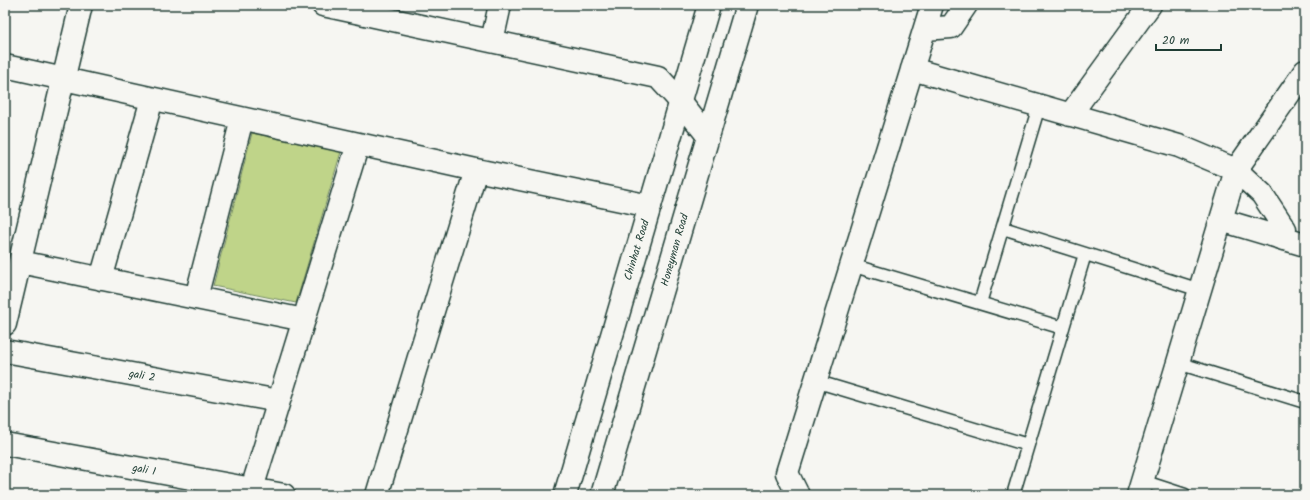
<svg xmlns="http://www.w3.org/2000/svg" width="1310" height="500" font-family="Kalam,sans-serif">
<style>
.green{fill:#bfd489;stroke:#6f885e}
.lines{fill:none;stroke-linecap:round;stroke-linejoin:round}
.lane-casing{stroke:#1f3d34;stroke-width:15}
.street-casing{stroke:#1f3d34;stroke-width:25}
.secondary-casing{stroke:#1f3d34;stroke-width:25}
.lane{stroke:#f6f6f2;stroke-width:12}
.street{stroke:#f6f6f2;stroke-width:22}
.secondary{stroke:#f6f6f2;stroke-width:22}
.labels{text-anchor:middle;dominant-baseline:central;stroke-width:3.5;stroke-linejoin:round;paint-order:stroke}
.street-label{font-size:11px;fill:#1f3d34;stroke:#f6f6f2}
</style>
<rect width="100%" height="100%" fill="#f6f6f2"/>
<filter id="ink" filterUnits="userSpaceOnUse"><feTurbulence type="fractalNoise" baseFrequency=".025" numOctaves="2"/><feDisplacementMap in="SourceGraphic" scale="8" xChannelSelector="R" yChannelSelector="G"/><feConvolveMatrix kernelMatrix="1 2 1 2 8 2 1 2 1" color-interpolation-filters="sRGB"/></filter>
<g filter="url(#ink)">
<!-- green -->
<path class="green" d="M 252,133 L 341,152 L 296,303 L 213,286 Z"/>
<g class="lines">
<defs>
<path id="lane" d="M 1003,228 L 1200,290
M 851,265 L 1063,328
M 980,303 L 1039,106
M 1178,363 L 1305,402
M 815,381 L 1028,445
M 1142,481 L 1185,495
M 1013,495 L 1085,254"/>
<path id="street" d="M 323,5 L 658,77 L 681,102 L 708,136
M 925,29 L 951,27 L 966,5
M 492,41 L 500,5
M 5,66 L 476,170 L 650,206
M 912,69 L 1179,146 L 1236,170 L 1262,194 L 1285,229 L 1283,239
M 1070,115 L 1150,5
M 1221,220 L 1305,245
M 20,262 L 304,320
M 101,279 L 152,99
M 196,298 L 242,119
M 5,324 L 81,5
M 5,351 L 279,401
M 5,444 L 284,495
M 250,495 L 358,144
M 377,495 L 476,170
M 798,495 L 787,473 L 932,5
M 1138,495 L 1236,170 L 1305,71"/>
<path id="secondary" d="M 565,495 L 709,5
M 602,495 L 747,5"/>
</defs>
<!-- lane casing -->
<use href="#lane" class="lane-casing"/>
<!-- street casing -->
<use href="#street" class="street-casing"/>
<!-- secondary casing -->
<use href="#secondary" class="secondary-casing"/>
<!-- lane -->
<use href="#lane" class="lane"/>
<!-- street -->
<use href="#street" class="street"/>
<!-- secondary -->
<use href="#secondary" class="secondary"/>
</g>
</g>
<g class="labels">
<!-- street labels -->
<g class="street-label">
<text transform="translate(637 250) rotate(-73)">Chinhat Road</text>
<text transform="translate(675 250) rotate(-74)">Honeyman Road</text>
<text transform="translate(142 376) rotate(10)">gali 2</text>
<text transform="translate(144 470) rotate(10)">gali 1</text>
</g>
</g>
<!-- margin -->
<rect width="1310" height="500" fill="none" stroke="#f6f6f2" stroke-width="20"/>
<rect x="10" y="10" width="1290" height="480" fill="none" stroke="#1f3d34" stroke-width="1.5" filter="url(#ink)"/>
<!-- scale -->
<path d="M1156 44v6h65v-6" fill="none" stroke="#1f3d34" stroke-width="2"/>
<text x="1162" y="44" font-size="12" fill="#1f3d34" stroke="#f6f6f2" stroke-width="3" paint-order="stroke">20 m</text>
</svg>
